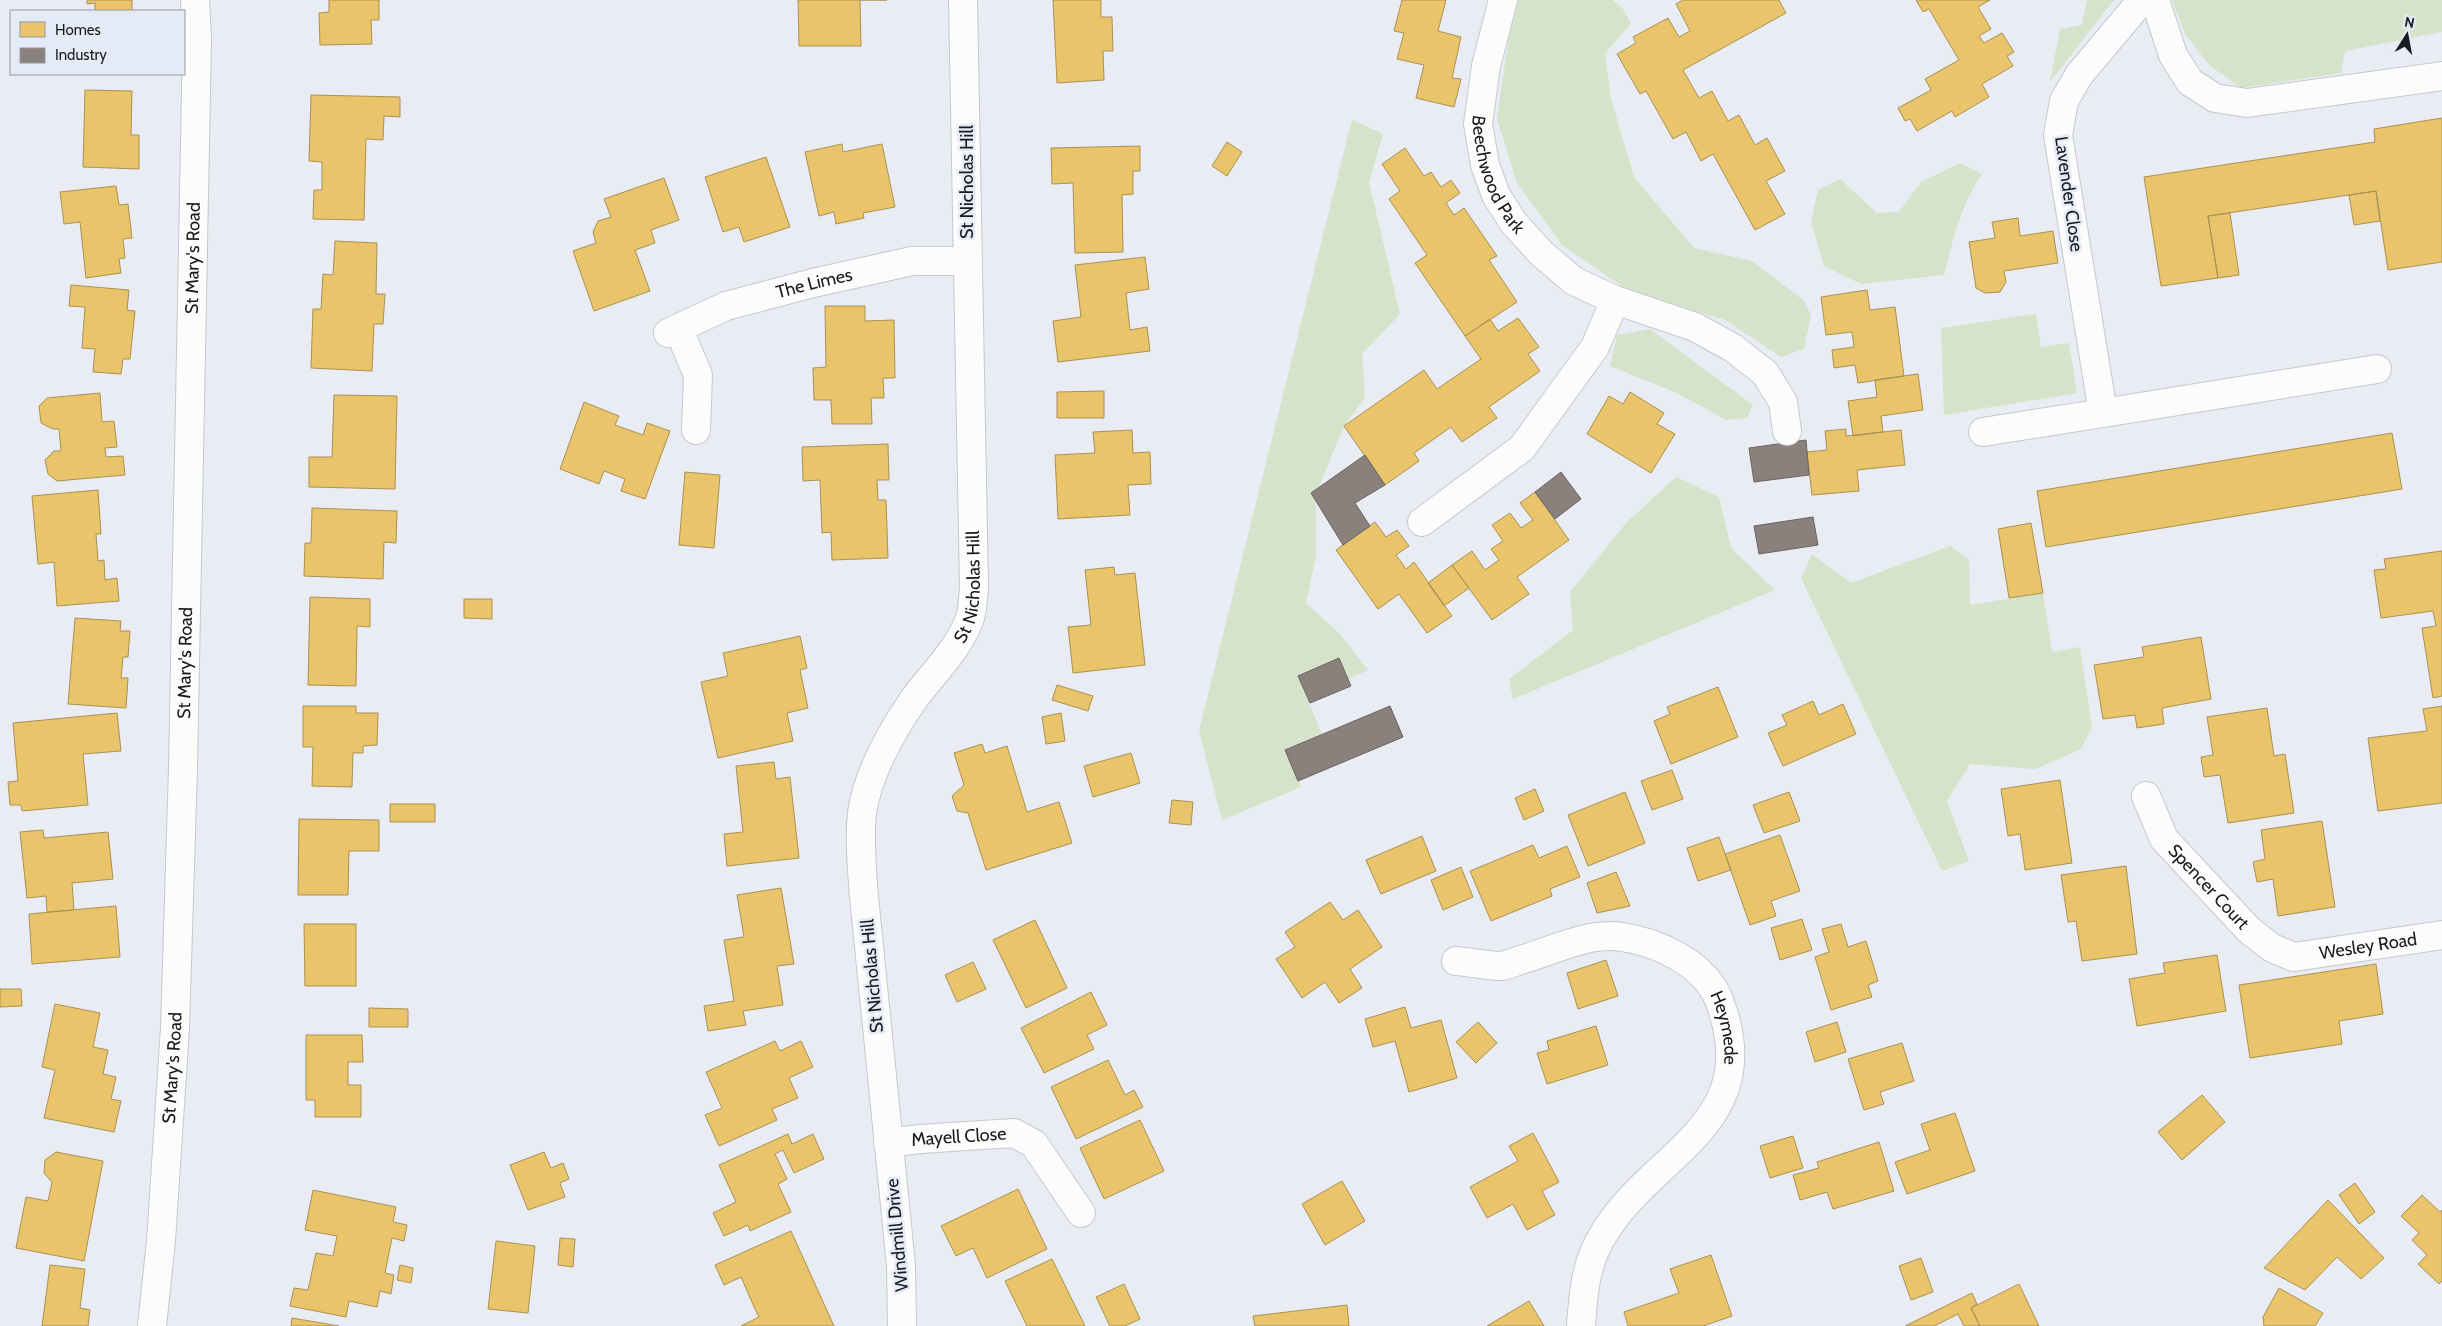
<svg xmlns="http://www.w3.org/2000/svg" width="2442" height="1326" font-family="Cabin,sans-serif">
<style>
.green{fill:#d6e3cb}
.homes{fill:#e9c46a;stroke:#aa9153}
.industry{fill:#8a817c;stroke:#686260}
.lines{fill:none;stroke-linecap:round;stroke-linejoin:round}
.minor-casing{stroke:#c5c8cd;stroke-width:30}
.minor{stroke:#fcfcfd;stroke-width:28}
.labels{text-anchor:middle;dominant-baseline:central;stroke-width:5;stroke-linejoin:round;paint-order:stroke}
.street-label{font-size:18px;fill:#181b1e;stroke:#e5ebf6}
</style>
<rect width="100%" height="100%" fill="#e9ecf2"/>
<!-- green -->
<path class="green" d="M 1514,0 L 1613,0 L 1623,9 L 1631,24 L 1605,53 L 1611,99 L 1634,177 L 1694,248 L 1752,261 L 1804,301 L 1811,315 L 1804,349 L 1781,357 L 1725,320 L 1629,291 L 1562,245 L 1517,183 L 1497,119 Z
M 2087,0 L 2114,0 L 2050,82 L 2060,29 L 2082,25 Z
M 2172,0 L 2442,0 L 2442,32 L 2345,51 L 2341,73 L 2241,88 L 2209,65 L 2185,34 Z
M 1352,120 L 1383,134 L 1369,182 L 1400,314 L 1362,354 L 1365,398 L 1344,426 L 1316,494 L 1316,556 L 1306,603 L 1340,634 L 1368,670 L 1348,679 L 1339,658 L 1298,676 L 1322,734 L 1285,750 L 1301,787 L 1222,820 L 1199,731 Z
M 1960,163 L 1982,174 C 1961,204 1953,240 1944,275 L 1861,284 L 1824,266 L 1811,222 L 1818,190 L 1840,179 L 1877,213 L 1899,212 L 1921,182 Z
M 2036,314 L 2041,347 L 2069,343 L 2077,393 L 1944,415 L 1941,328 Z
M 1650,329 L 1753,405 L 1747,418 L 1726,420 L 1677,393 L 1610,366 L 1617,335 Z
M 1676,477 L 1719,497 L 1731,548 L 1775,590 L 1513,699 L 1509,679 L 1573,630 L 1570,592 L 1626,523 Z
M 1950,546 L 1969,559 L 1970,605 L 2043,593 L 2052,652 L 2080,647 L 2092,727 L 2081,749 L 2035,769 L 1970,764 L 1947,801 L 1969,861 L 1942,871 L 1801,578 L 1812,554 L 1851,583 Z"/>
<!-- homes -->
<path class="homes" d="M 87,0 L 132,0 L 132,11 L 95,11 L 95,3 L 87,4 Z
M 329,0 L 379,0 L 379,20 L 371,20 L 372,44 L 320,45 L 319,13 L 329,12 Z
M 798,0 L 887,0 L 860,0 L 861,46 L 799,46 Z
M 1053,0 L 1101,0 L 1101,17 L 1112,17 L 1113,51 L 1103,51 L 1104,80 L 1057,83 Z
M 1402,0 L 1446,0 L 1438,31 L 1461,37 L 1452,78 L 1461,79 L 1454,107 L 1416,98 L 1424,65 L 1397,59 L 1404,33 L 1394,31 Z
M 1683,0 L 1779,0 L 1786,13 L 1683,70 L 1699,98 L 1712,91 L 1728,121 L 1739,115 L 1755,145 L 1767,138 L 1785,171 L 1766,181 L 1785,214 L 1755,230 L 1713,154 L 1701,161 L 1686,132 L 1673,139 L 1646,91 L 1640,94 L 1617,54 L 1636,43 L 1633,37 L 1668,18 L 1679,37 L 1690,31 L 1676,4 Z
M 1916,0 L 1990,0 L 1978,7 L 1991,29 L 1979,36 L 1984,43 L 2002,33 L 2014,52 L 2007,56 L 2013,66 L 1982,84 L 1989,97 L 1955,117 L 1952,111 L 1917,131 L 1910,119 L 1905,121 L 1898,108 L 1931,90 L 1925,79 L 1959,60 L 1929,9 L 1923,12 Z
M 85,90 L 132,91 L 131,135 L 139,135 L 139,169 L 83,167 Z
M 311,95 L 400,97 L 400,117 L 384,116 L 383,140 L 366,139 L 364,220 L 313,219 L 314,190 L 322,190 L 322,162 L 309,161 Z
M 2442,118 L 2442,262 L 2388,270 L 2376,191 L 2208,216 L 2218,278 L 2161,286 L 2144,177 L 2375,142 L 2374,129 Z
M 1227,142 L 1242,152 L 1227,176 L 1212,166 Z
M 842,144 L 843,152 L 882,144 L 895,207 L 863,213 L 864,218 L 836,224 L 834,212 L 819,216 L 805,152 Z
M 1140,146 L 1140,171 L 1133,171 L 1133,194 L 1122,195 L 1123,252 L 1075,253 L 1073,183 L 1052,184 L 1051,148 Z
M 1405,148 L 1424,176 L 1431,172 L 1441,187 L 1451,180 L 1460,193 L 1446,203 L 1454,215 L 1464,208 L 1497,256 L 1489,260 L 1517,302 L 1465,336 L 1415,263 L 1427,255 L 1389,199 L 1400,191 L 1382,164 Z
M 766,157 L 790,227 L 744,242 L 739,227 L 723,232 L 705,177 Z
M 664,178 L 679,220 L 651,230 L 655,243 L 635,250 L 650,291 L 594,311 L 573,251 L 596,243 L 593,232 L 598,221 L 611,217 L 604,199 Z
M 116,186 L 119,205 L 128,204 L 132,238 L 123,239 L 125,258 L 119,259 L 121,273 L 86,278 L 80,222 L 64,224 L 60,192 Z
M 2376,191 L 2380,221 L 2354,225 L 2349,195 Z
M 2230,213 L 2239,275 L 2218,278 L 2208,216 Z
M 2018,218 L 2020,236 L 2053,231 L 2058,263 L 2004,271 L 2006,282 L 2000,292 L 1985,293 L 1976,288 L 1969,242 L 1995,238 L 1992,222 Z
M 335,241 L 377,243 L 376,294 L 385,294 L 383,324 L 374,324 L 372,371 L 311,368 L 313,309 L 321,309 L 323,274 L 333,275 Z
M 1145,257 L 1149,289 L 1126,293 L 1130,330 L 1147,327 L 1150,351 L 1058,362 L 1053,321 L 1081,317 L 1075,265 Z
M 71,285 L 129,290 L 127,310 L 135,311 L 130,359 L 123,359 L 121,374 L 93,372 L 95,349 L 82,348 L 85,307 L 69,306 Z
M 1867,290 L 1870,310 L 1895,307 L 1904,376 L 1858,383 L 1855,365 L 1834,368 L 1832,350 L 1854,347 L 1852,332 L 1826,335 L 1821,297 Z
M 825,306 L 865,306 L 865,321 L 894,320 L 895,378 L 883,378 L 884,398 L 871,398 L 872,424 L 832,424 L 831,400 L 814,400 L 813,368 L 826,367 Z
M 1518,318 L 1539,347 L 1528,354 L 1540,371 L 1489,407 L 1497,418 L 1462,442 L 1451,427 L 1414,453 L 1419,461 L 1385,485 L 1344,426 L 1424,370 L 1437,389 L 1481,359 L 1465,336 L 1490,319 L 1498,331 Z
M 1918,374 L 1923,410 L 1881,416 L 1883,432 L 1853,436 L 1848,401 L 1877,397 L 1875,380 Z
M 1104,391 L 1104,418 L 1057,418 L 1057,392 Z
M 1630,392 L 1664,413 L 1657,424 L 1675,434 L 1651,473 L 1587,434 L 1609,396 L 1623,404 Z
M 100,393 L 102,422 L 114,421 L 117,447 L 105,448 L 106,457 L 123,456 L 125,475 L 57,481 L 48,474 L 45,460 L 54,451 L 61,451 L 59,429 L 53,429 L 41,423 L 39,406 L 47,398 Z
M 334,395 L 397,396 L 395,489 L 309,487 L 309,457 L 332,457 Z
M 584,402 L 619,416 L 615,425 L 643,435 L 647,423 L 670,431 L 645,499 L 621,491 L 625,479 L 604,471 L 599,484 L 560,469 Z
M 1846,429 L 1846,436 L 1901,430 L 1905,465 L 1857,470 L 1859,491 L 1812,495 L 1807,452 L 1827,450 L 1825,431 Z
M 1132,430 L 1133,453 L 1150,452 L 1151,484 L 1128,485 L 1130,515 L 1058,519 L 1055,455 L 1095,453 L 1093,432 Z
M 2392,433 L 2402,489 L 2046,547 L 2037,491 Z
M 888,444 L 889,480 L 877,480 L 878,500 L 886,500 L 888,558 L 832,560 L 831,532 L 822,533 L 820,480 L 803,481 L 802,447 Z
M 685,472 L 720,475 L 714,548 L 679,545 Z
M 98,490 L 101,534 L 96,534 L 98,561 L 104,560 L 105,580 L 117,578 L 119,601 L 57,606 L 54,562 L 38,564 L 32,496 Z
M 1535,492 L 1569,540 L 1517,577 L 1529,594 L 1492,620 L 1452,565 L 1472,551 L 1485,570 L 1499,560 L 1491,549 L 1503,541 L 1492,525 L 1510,513 L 1521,528 L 1533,520 L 1520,503 Z
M 312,508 L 397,511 L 396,543 L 384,542 L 383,579 L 304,576 L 305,543 L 311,543 Z
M 1375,522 L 1386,537 L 1397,530 L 1409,546 L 1396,555 L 1406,569 L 1414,562 L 1452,616 L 1427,633 L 1399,594 L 1378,609 L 1336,550 Z
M 2031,523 L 2043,593 L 2009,598 L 1998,529 Z
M 2442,551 L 2442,696 L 2433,698 L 2422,628 L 2436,626 L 2433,611 L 2381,618 L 2374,570 L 2386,569 L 2384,559 Z
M 1452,565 L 1469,588 L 1444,606 L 1428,583 Z
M 1114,567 L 1115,575 L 1135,573 L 1145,665 L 1073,673 L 1068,627 L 1091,625 L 1085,570 Z
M 310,597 L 370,599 L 370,627 L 357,626 L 356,686 L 308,685 Z
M 464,599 L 492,599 L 492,619 L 464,618 Z
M 75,618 L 121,621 L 120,631 L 130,631 L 128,657 L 123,657 L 121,678 L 128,678 L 126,708 L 68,704 Z
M 800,636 L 807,668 L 800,670 L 808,708 L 787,713 L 793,741 L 718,758 L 701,682 L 728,676 L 723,653 Z
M 2201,637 L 2211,699 L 2162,708 L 2164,724 L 2137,728 L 2135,715 L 2103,719 L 2094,665 L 2144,657 L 2142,647 Z
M 1057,685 L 1093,696 L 1088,711 L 1052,700 Z
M 1718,687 L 1738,737 L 1671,764 L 1654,721 L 1670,714 L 1667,707 Z
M 1813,701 L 1819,715 L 1843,704 L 1856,734 L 1783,766 L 1768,733 L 1787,725 L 1782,715 Z
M 303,706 L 356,706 L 356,713 L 378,713 L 377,745 L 363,746 L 363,753 L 353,753 L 352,787 L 312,786 L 313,747 L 303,747 Z
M 2442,706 L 2442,803 L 2378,811 L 2368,738 L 2427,731 L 2423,709 Z
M 2267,708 L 2274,756 L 2285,754 L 2294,813 L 2228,823 L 2220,775 L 2204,777 L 2201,757 L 2213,755 L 2207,717 Z
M 117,713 L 121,751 L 83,754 L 88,805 L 22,811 L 21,805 L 10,805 L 8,782 L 18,781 L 13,723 Z
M 1061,713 L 1065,741 L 1046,744 L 1042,717 Z
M 982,744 L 985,753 L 1007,746 L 1027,812 L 1059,802 L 1072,843 L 986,870 L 968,813 L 957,811 L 952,796 L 964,785 L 954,753 Z
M 1131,753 L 1140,783 L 1093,797 L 1084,766 Z
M 774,762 L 776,779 L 790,777 L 799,858 L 727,866 L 724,834 L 743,832 L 736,766 Z
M 1672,770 L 1683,799 L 1652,810 L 1641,781 Z
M 2060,780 L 2072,863 L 2025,870 L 2020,834 L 2008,836 L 2001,789 Z
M 1535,789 L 1544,811 L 1524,820 L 1515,798 Z
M 1625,792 L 1645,843 L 1588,866 L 1568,815 Z
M 1789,792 L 1800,821 L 1764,833 L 1753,805 Z
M 1172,800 L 1193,802 L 1191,825 L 1169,823 Z
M 390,804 L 435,804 L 435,822 L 390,822 Z
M 299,819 L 379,820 L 379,851 L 349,851 L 348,895 L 298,895 Z
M 2322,821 L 2335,907 L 2278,916 L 2273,879 L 2257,882 L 2253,862 L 2265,859 L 2261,830 Z
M 43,830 L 44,838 L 108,832 L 113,879 L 72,883 L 74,910 L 47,912 L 46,896 L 27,898 L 20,832 Z
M 1780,835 L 1800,891 L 1771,901 L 1776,916 L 1750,925 L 1725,854 Z
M 1422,836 L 1436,871 L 1381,894 L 1366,860 Z
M 1719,837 L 1731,870 L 1698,881 L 1687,848 Z
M 1533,845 L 1539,858 L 1567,846 L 1580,877 L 1550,889 L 1552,896 L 1491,921 L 1470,871 Z
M 2126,866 L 2137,954 L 2082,961 L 2076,921 L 2068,922 L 2061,875 Z
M 1461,867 L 1473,897 L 1443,910 L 1431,880 Z
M 1616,872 L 1630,906 L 1597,913 L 1587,883 Z
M 781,888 L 794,964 L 777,966 L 783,1005 L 743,1011 L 746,1025 L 708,1031 L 704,1006 L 734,1001 L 724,940 L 744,937 L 737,895 Z
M 1330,902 L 1343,920 L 1358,910 L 1382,947 L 1350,969 L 1362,988 L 1339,1003 L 1325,982 L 1302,998 L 1276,959 L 1295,947 L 1285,932 Z
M 116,906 L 120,957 L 32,964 L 29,914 Z
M 1802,919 L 1812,950 L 1780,960 L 1771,928 Z
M 1035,920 L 1067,988 L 1026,1008 L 993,940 Z
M 304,924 L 356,924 L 356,986 L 305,986 Z
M 1841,924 L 1848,947 L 1866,941 L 1878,981 L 1868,985 L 1872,997 L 1831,1010 L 1815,957 L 1829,952 L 1822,929 Z
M 2217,955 L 2226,1011 L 2137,1026 L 2129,979 L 2165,973 L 2163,963 Z
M 1606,960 L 1618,996 L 1578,1009 L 1567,973 Z
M 973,962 L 986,989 L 957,1002 L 945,975 Z
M 2376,964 L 2383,1014 L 2339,1021 L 2342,1044 L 2250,1058 L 2239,985 Z
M 0,989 L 21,989 L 22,1006 L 0,1007 Z
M 1091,992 L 1107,1025 L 1087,1035 L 1094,1049 L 1044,1073 L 1021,1028 Z
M 55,1004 L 100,1013 L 93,1047 L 108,1050 L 103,1074 L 116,1077 L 111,1099 L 121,1101 L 114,1132 L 44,1118 L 55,1070 L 42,1067 Z
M 1405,1007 L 1411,1028 L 1441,1020 L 1457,1078 L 1409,1092 L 1395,1041 L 1373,1047 L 1365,1019 Z
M 369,1008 L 408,1009 L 408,1027 L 369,1027 Z
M 1478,1022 L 1497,1043 L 1476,1063 L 1456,1042 Z
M 1837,1022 L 1846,1052 L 1815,1062 L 1806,1032 Z
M 1596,1026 L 1608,1065 L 1547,1084 L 1537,1053 L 1549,1050 L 1547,1041 Z
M 306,1035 L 362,1035 L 363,1062 L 348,1062 L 348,1085 L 361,1085 L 361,1117 L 315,1117 L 315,1100 L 306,1100 Z
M 775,1041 L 780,1051 L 801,1041 L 813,1067 L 789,1078 L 798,1098 L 772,1109 L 777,1120 L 719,1146 L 705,1115 L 722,1108 L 706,1072 Z
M 1902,1043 L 1914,1081 L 1880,1092 L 1884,1104 L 1864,1110 L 1848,1059 Z
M 1108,1060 L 1125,1095 L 1134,1090 L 1143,1107 L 1076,1139 L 1051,1087 Z
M 2202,1095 L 2225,1122 L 2182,1160 L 2158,1132 Z
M 1955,1113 L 1975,1171 L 1907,1194 L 1895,1162 L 1930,1150 L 1921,1124 Z
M 1140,1120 L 1164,1171 L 1104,1199 L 1080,1148 Z
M 1533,1133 L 1559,1182 L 1542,1191 L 1555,1215 L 1527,1230 L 1513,1204 L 1487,1218 L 1470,1187 L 1518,1161 L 1509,1146 Z
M 788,1134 L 792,1144 L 813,1134 L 824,1159 L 794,1173 L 783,1150 L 775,1154 L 787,1179 L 778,1184 L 791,1212 L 750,1231 L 748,1225 L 724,1236 L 713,1213 L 736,1202 L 719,1165 Z
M 1793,1136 L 1803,1168 L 1770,1178 L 1760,1146 Z
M 1879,1142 L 1894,1191 L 1833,1209 L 1827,1192 L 1800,1200 L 1793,1175 L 1819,1168 L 1817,1162 Z
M 56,1152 L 103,1161 L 84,1261 L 16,1248 L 26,1197 L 48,1201 L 52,1182 L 44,1173 L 45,1160 Z
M 544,1152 L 551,1168 L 563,1163 L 569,1179 L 560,1183 L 565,1197 L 528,1210 L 510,1165 Z
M 1342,1181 L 1365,1221 L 1325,1245 L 1302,1204 Z
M 2355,1183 L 2375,1212 L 2359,1224 L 2339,1195 Z
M 1018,1189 L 1047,1249 L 987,1278 L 973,1248 L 956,1256 L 941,1226 Z
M 313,1190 L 396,1207 L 393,1222 L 407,1225 L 404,1241 L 392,1238 L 385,1273 L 394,1275 L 391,1294 L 380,1291 L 377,1307 L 349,1301 L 346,1317 L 290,1306 L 294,1288 L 308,1290 L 316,1253 L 333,1256 L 337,1236 L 305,1230 Z
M 2422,1195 L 2440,1212 L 2442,1210 L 2442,1281 L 2439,1284 L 2418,1264 L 2427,1255 L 2412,1240 L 2419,1233 L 2401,1216 Z
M 2328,1200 L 2384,1258 L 2361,1279 L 2337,1257 L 2305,1290 L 2264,1268 Z
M 791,1231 L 834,1326 L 741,1326 L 759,1317 L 755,1309 L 741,1277 L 724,1285 L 715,1265 Z
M 560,1238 L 575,1239 L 573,1267 L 558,1265 Z
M 496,1241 L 535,1246 L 528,1313 L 488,1309 Z
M 1711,1255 L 1732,1316 L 1703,1326 L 1628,1326 L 1624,1312 L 1679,1293 L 1670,1269 Z
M 1921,1258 L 1933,1292 L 1911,1300 L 1899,1266 Z
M 1052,1259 L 1085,1326 L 1027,1326 L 1005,1281 Z
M 50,1265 L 85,1269 L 80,1308 L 90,1310 L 88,1326 L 42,1326 Z
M 400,1265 L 413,1268 L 411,1283 L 397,1280 Z
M 1124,1284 L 1140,1319 L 1125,1326 L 1110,1326 L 1096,1297 Z
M 2019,1284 L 2039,1326 L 1980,1326 L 1971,1308 Z
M 2279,1288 L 2323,1313 L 2315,1326 L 2264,1326 L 2263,1317 Z
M 1972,1293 L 1977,1304 L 1971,1308 L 1980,1326 L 1964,1326 L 1958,1314 L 1934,1326 L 1905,1326 Z
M 1529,1301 L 1544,1326 L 1487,1326 Z
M 1347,1305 L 1349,1326 L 1255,1326 L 1253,1316 Z
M 292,1318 L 339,1326 L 291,1326 Z"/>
<!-- industry -->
<path class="industry" d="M 1806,440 L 1809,475 L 1754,482 L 1749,448 Z
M 1365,455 L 1385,485 L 1355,503 L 1370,526 L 1343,545 L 1311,493 Z
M 1561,472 L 1581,499 L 1555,519 L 1535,492 Z
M 1813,517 L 1818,545 L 1759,554 L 1754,526 Z
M 1339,658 L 1351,686 L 1310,703 L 1298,676 Z
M 1390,706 L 1403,737 L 1298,781 L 1285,750 Z"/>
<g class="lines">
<defs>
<g id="minor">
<path id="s1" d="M 1503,0 L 1486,66 L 1478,124 L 1485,165 L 1496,195 L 1513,222 L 1541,253 L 1574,281 L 1615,300 L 1695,327 L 1733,348 L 1765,373 L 1783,402 L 1787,431"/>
<path d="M 2155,0 L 2173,55 L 2190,82 L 2215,98 L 2247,103 L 2442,76"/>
<path d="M 678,328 L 698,375 L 696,430"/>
<path id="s2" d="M 668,333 L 726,306 L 813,283 L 912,261 L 967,261"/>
<path d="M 2103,413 L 2377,369"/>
<path d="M 1983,432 L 2103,413 L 2058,135 L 2064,101 L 2079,75 L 2142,0"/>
<path d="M 1422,522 L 1522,448 L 1595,347 L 1615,300"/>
<path id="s3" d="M 2146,796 L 2164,839 L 2249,930 L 2272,948 L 2294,957 L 2442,935"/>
<path id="s4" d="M 1456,961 C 1471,962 1487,966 1501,966 C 1509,965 1519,960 1527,958 C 1556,949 1590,932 1622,937 C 1658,942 1705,964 1719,1000 C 1768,1128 1647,1152 1599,1242 C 1585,1268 1583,1297 1581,1326"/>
<path id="s5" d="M 888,1143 L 920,1139 L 1014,1133 L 1034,1144 L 1081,1213"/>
<path id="s6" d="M 152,1326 L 161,1241 L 175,1028 L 183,768 L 197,39 L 195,0"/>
<path id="s7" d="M 902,1326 L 901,1265 L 864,897 C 862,869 859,840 862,813 C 867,775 893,729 914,699 C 934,672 959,649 970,618 C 973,608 973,597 974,587 L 963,0"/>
</g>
</defs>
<!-- minor casing -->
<use href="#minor" class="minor-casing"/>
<!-- minor -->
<use href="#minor" class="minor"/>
</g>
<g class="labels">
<!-- street labels -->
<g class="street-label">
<text stroke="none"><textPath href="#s1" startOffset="181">Beechwood Park</textPath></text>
<text transform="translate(967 182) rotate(-90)">St Nicholas Hill</text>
<text transform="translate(2069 194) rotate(82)">Lavender Close</text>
<text stroke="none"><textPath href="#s6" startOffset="1069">St Mary's Road</textPath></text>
<text stroke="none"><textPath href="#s2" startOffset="155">The Limes</textPath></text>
<text stroke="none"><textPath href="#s7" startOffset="771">St Nicholas Hill</textPath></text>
<text stroke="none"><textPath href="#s6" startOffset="664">St Mary's Road</textPath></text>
<text stroke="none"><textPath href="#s3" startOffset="112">Spencer Court</textPath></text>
<text stroke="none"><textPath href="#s3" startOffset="299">Wesley Road</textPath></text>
<text transform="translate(872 976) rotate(-95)">St Nicholas Hill</text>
<text stroke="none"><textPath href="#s4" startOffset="320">Heymede</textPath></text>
<text stroke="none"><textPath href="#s6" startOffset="259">St Mary's Road</textPath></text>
<text stroke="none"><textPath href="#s5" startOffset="71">Mayell Close</textPath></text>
<text transform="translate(897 1235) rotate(-95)">Windmill Drive</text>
</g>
</g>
<!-- legend -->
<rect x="10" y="10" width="175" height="65" fill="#e5ebf6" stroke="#9398a0"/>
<rect x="20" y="22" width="25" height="15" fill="#e9c46a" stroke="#9398a0"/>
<text x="55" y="35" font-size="15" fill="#181b1e">Homes</text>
<rect x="20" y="48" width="25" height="15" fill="#8a817c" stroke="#9398a0"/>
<text x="55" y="60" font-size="15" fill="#181b1e">Industry</text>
<!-- north arrow -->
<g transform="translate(2407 35) rotate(11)" stroke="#e5ebf6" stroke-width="4" paint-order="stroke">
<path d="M0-4L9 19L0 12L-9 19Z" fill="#181b1e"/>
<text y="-8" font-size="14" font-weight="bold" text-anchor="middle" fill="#181b1e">N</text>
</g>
</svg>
